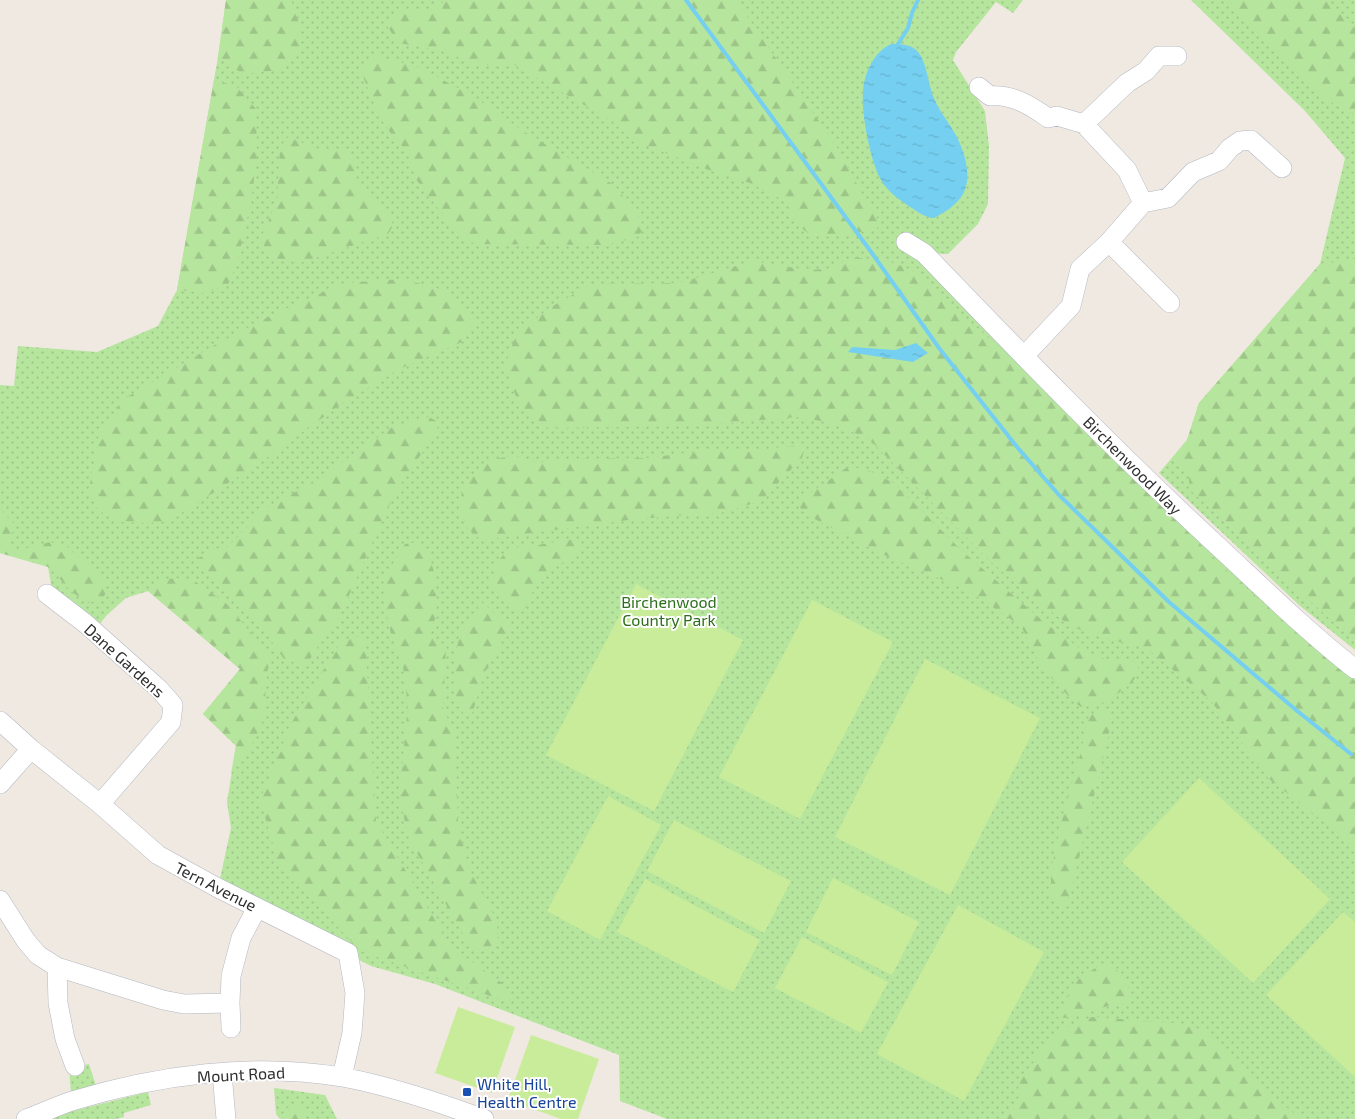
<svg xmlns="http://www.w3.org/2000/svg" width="1355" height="1119" font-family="'Exo 2',sans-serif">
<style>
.green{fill:url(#green-dots)}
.forest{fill:url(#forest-firs)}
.pitch{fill:#c9ec9a}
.water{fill:url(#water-ripples)}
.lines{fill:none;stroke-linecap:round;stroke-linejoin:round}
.stream{stroke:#75cff0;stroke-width:4}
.minor-casing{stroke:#b4b7c1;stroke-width:20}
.minor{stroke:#fff;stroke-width:19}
.transit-dot{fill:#1a4fb4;stroke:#fff;stroke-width:2}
.labels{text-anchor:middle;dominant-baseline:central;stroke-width:4;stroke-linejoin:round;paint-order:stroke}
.street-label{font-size:16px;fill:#2e2e2e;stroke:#fff}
.park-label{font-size:16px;fill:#2c6e1b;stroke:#fff}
.transit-label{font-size:16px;fill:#164399;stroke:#fff;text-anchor:start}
</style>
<defs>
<pattern id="green-dots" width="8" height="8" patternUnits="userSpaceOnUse" patternTransform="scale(1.25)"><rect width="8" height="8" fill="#b6e59e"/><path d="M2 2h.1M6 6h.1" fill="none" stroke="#9dc588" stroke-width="1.8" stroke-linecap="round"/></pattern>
<pattern id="forest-firs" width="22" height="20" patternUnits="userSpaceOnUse" patternTransform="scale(1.25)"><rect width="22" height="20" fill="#b6e59e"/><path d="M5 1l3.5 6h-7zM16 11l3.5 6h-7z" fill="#9dc588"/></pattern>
<pattern id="water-ripples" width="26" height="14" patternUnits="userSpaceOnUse" patternTransform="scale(1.25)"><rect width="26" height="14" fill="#75cff0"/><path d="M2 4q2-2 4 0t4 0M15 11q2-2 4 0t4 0" fill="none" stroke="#66b2ce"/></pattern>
</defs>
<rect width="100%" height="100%" fill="#efe9e1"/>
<!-- green -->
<path class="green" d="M 226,0 L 1023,0 L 1013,13 L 996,2 L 956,52 L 953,60 L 985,111 L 989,146 L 988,204 L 978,224 L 948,254 L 925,253 L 1355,669 L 1355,1119 L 667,1119 L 620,1101 L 619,1055 L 435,984 L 371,966 L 218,888 L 231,828 L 227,802 L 236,746 L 203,714 L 240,669 L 148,591 L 126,598 L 107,615 L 98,626 L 52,590 L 48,567 L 0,553 L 0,385 L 14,386 L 18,346 L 97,352 L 158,326 L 177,290 L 218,57 Z
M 1191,0 L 1355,0 L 1355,650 L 1299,605 L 1159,473 L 1187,440 L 1199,403 L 1320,264 L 1345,158 L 1305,111 Z
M 89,1064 L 96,1086 L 71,1093 L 69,1068 Z
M 274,1088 L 325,1095 L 337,1119 L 280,1119 L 276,1114 Z
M 148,1092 L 151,1105 L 124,1113 L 124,1117 L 116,1119 L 49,1119 L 61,1114 Z"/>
<!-- forest -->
<path class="forest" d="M 226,0 L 291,0 L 298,19 L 301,49 L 280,70 L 243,74 L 218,57 Z
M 447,0 L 736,0 L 838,149 L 864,197 L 882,226 C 859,235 835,236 811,236 L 795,222 L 787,202 L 750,183 L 706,169 L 631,139 L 612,121 L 513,64 L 469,65 L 450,52 L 399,43 L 387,26 L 399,12 L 428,10 Z
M 1229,0 L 1325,0 L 1355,26 L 1355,114 C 1308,96 1262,38 1229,0 Z
M 376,55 L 421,68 L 476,98 L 523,131 L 614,185 L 631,206 L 645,228 L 636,238 L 603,245 L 476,244 L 461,238 L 415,178 L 409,153 L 394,138 L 379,116 L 360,69 L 366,59 Z
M 214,80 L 236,86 L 256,109 L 257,155 L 251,202 L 237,263 L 228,285 L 203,293 L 177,290 Z
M 288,137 L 324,151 L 344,149 L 352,155 L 359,187 L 391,216 L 393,226 L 388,234 L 300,263 L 272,258 L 260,240 L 277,201 L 280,147 Z
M 853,257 L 895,263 L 922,276 L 967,319 L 1031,375 L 1220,564 L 1299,635 L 1355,681 L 1355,846 L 1269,779 L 1211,701 L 1150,651 L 1137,644 L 1127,644 L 1087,633 L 1068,624 L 1033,598 L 989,560 L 869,439 L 828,422 L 796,417 L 694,426 L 548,428 L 519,405 L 505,366 L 516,334 L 551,307 L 592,284 L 679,283 L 753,261 L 807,270 L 827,269 Z
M 1355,258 L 1355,641 C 1299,592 1245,540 1190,490 L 1188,471 L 1173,457 L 1187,440 L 1199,403 L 1320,264 L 1345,261 Z
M 403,279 L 450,292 L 475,323 L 462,342 L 399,369 L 343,403 L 261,462 L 169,521 L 147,523 L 122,522 L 99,511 L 92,499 L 90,484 L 98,438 L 122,400 L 213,346 L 274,314 L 344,283 Z
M 429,417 L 438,422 L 437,431 L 400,485 L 384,516 L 340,616 L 320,639 L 317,649 L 307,663 L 301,665 L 284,659 L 263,629 L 244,606 L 203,570 L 197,559 L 213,549 L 228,547 L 265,508 L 312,483 L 394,426 Z
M 806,444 L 802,458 L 761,501 L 741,507 L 720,513 L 636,519 L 481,540 L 467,528 L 459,507 L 463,487 L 477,470 L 493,459 L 514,456 L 537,463 L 566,459 L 647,458 L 717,449 L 760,450 Z
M 846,468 L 864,468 L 894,483 L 960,549 L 1044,622 L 1079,648 L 1107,660 L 1127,660 L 1137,663 L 1139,672 L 1131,684 L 1106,702 L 1081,707 L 1073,701 L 1043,669 L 1021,626 L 967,590 L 884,555 L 807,515 L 796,503 Z
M 0,509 L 14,524 L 10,546 L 15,551 L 50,542 L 67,547 L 105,581 L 107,592 L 101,600 L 88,603 L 72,592 L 49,567 L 0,553 Z
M 573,539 L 582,543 L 583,549 L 579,555 L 553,567 L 533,591 L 524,610 L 518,614 L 490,584 L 497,562 L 510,548 L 532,546 Z
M 417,542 L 427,549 L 435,575 L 437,615 L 430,630 L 430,636 L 446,648 L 443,708 L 455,735 L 458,822 L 469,869 L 497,921 L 498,941 L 486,950 L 471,948 L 409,839 L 399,796 L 408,706 L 403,667 L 391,634 L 383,597 L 386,575 L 405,544 Z
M 176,578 L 192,579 L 227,604 L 269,655 L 263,720 L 253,743 L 231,774 L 236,745 L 203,714 L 240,669 L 148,591 L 163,580 Z
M 482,602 L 510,628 L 485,672 L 472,714 L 465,717 L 456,698 L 455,660 L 460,630 Z
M 365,635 L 376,821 L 451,947 L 505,985 L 511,1003 L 360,951 L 278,862 L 260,799 L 292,722 L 341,641 Z
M 1103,710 L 1113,716 L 1073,883 L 1064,911 L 1056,903 L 1051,892 L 1051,870 L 1064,811 L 1079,759 L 1089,716 Z
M 1103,963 C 1122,970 1129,981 1131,1001 C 1123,1005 1117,1004 1108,1006 C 1094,1009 1071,1021 1057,1017 L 1068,995 L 1079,979 Z
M 1092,1017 L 1188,1024 L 1211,1035 L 1261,1087 L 1301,1119 L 1003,1119 L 1019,1099 L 1017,1092 L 1022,1075 L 1034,1062 L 1040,1049 L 1062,1029 Z
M 297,1102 L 303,1108 L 306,1119 L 280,1119 L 286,1109 Z"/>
<!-- pitch -->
<path class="pitch" d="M 636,584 L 743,640 L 654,811 L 546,755 Z
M 812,600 L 893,642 L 800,819 L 719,777 Z
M 925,659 L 1040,718 L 950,895 L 835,837 Z
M 1199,778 L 1330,899 L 1253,983 L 1122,862 Z
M 608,796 L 661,825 L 600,940 L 547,911 Z
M 674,820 L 791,881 L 764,933 L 647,871 Z
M 833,878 L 919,922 L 892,975 L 806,932 Z
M 645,879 L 760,940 L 733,992 L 617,932 Z
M 958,905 L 1044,952 L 964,1101 L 877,1054 Z
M 1343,912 L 1355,922 L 1355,1077 L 1266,995 Z
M 802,937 L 888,982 L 861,1033 L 775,988 Z
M 458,1007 L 515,1027 L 492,1093 L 435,1073 Z
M 531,1035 L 599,1059 L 578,1119 L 561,1119 L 508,1100 Z"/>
<!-- water -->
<path class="water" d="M 891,44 C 898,44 910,44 916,50 C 926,58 928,83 933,96 C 938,109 947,120 954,132 C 964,149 973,176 963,194 C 957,205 945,212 934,218 C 925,218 917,211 910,207 C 900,200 885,190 880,178 C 870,159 861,112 863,92 C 864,73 874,52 891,44 Z
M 916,343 L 928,353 L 913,362 L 848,352 L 852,347 L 895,350 Z"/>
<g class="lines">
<!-- stream -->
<path class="stream" d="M 686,0 L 869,249 L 939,348 L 1017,447 L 1059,495 L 1169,602 L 1296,710 L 1351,754
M 898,44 L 908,28 L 912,13 L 918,0"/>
<defs>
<path id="minor" d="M 979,87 L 990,96 C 1012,94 1030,105 1048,118 L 1057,116 L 1084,124 L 1127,170 L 1143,203
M 1084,124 L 1127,83 L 1146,71 L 1159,56 L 1177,56
M 906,242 L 924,253 C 1021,354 1119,455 1222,550 C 1266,591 1308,632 1355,669
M 1109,242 L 1170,303
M 1024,356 L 1071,306 L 1080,269 L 1109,242 L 1143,203 L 1168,198 L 1193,172 L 1219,161 L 1230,148 L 1240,141 L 1251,140 L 1282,168
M 47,594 L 86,624 L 159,689 L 173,705 L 171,722 L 100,804
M 0,721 L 31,749 L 100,804 L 158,855 L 218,888 L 348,953 L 355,993 L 352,1033 L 342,1077
M 0,784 L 31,749
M 0,900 L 26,941 L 38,955 L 57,967 L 163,1000 L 184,1004 L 230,1003 L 231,976 L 241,938 L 257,908
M 57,967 L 58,1003 L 65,1039 L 75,1066
M 230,1003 L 231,1028
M 222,1073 L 226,1119
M 26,1119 C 42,1113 57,1106 72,1101 C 157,1075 254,1062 342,1077 C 391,1086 438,1102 484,1119"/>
</defs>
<!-- minor casing -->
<use href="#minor" class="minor-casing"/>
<!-- minor -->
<use href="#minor" class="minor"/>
</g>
<!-- markers -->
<rect class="transit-dot" x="462" y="1087" width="10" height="10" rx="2.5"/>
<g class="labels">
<!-- street labels -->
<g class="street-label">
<text transform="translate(1133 465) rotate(45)">Birchenwood Way</text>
<text transform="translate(125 660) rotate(42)">Dane Gardens</text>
<text transform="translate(216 886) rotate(27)">Tern Avenue</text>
<text transform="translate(241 1074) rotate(-3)">Mount Road</text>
</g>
<!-- park labels -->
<g class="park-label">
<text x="669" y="601">Birchenwood<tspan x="669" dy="18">Country Park</tspan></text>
</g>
<!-- transit labels -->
<g class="transit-label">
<text x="477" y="1083">White Hill,<tspan x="477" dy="18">Health Centre</tspan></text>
</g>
</g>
</svg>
